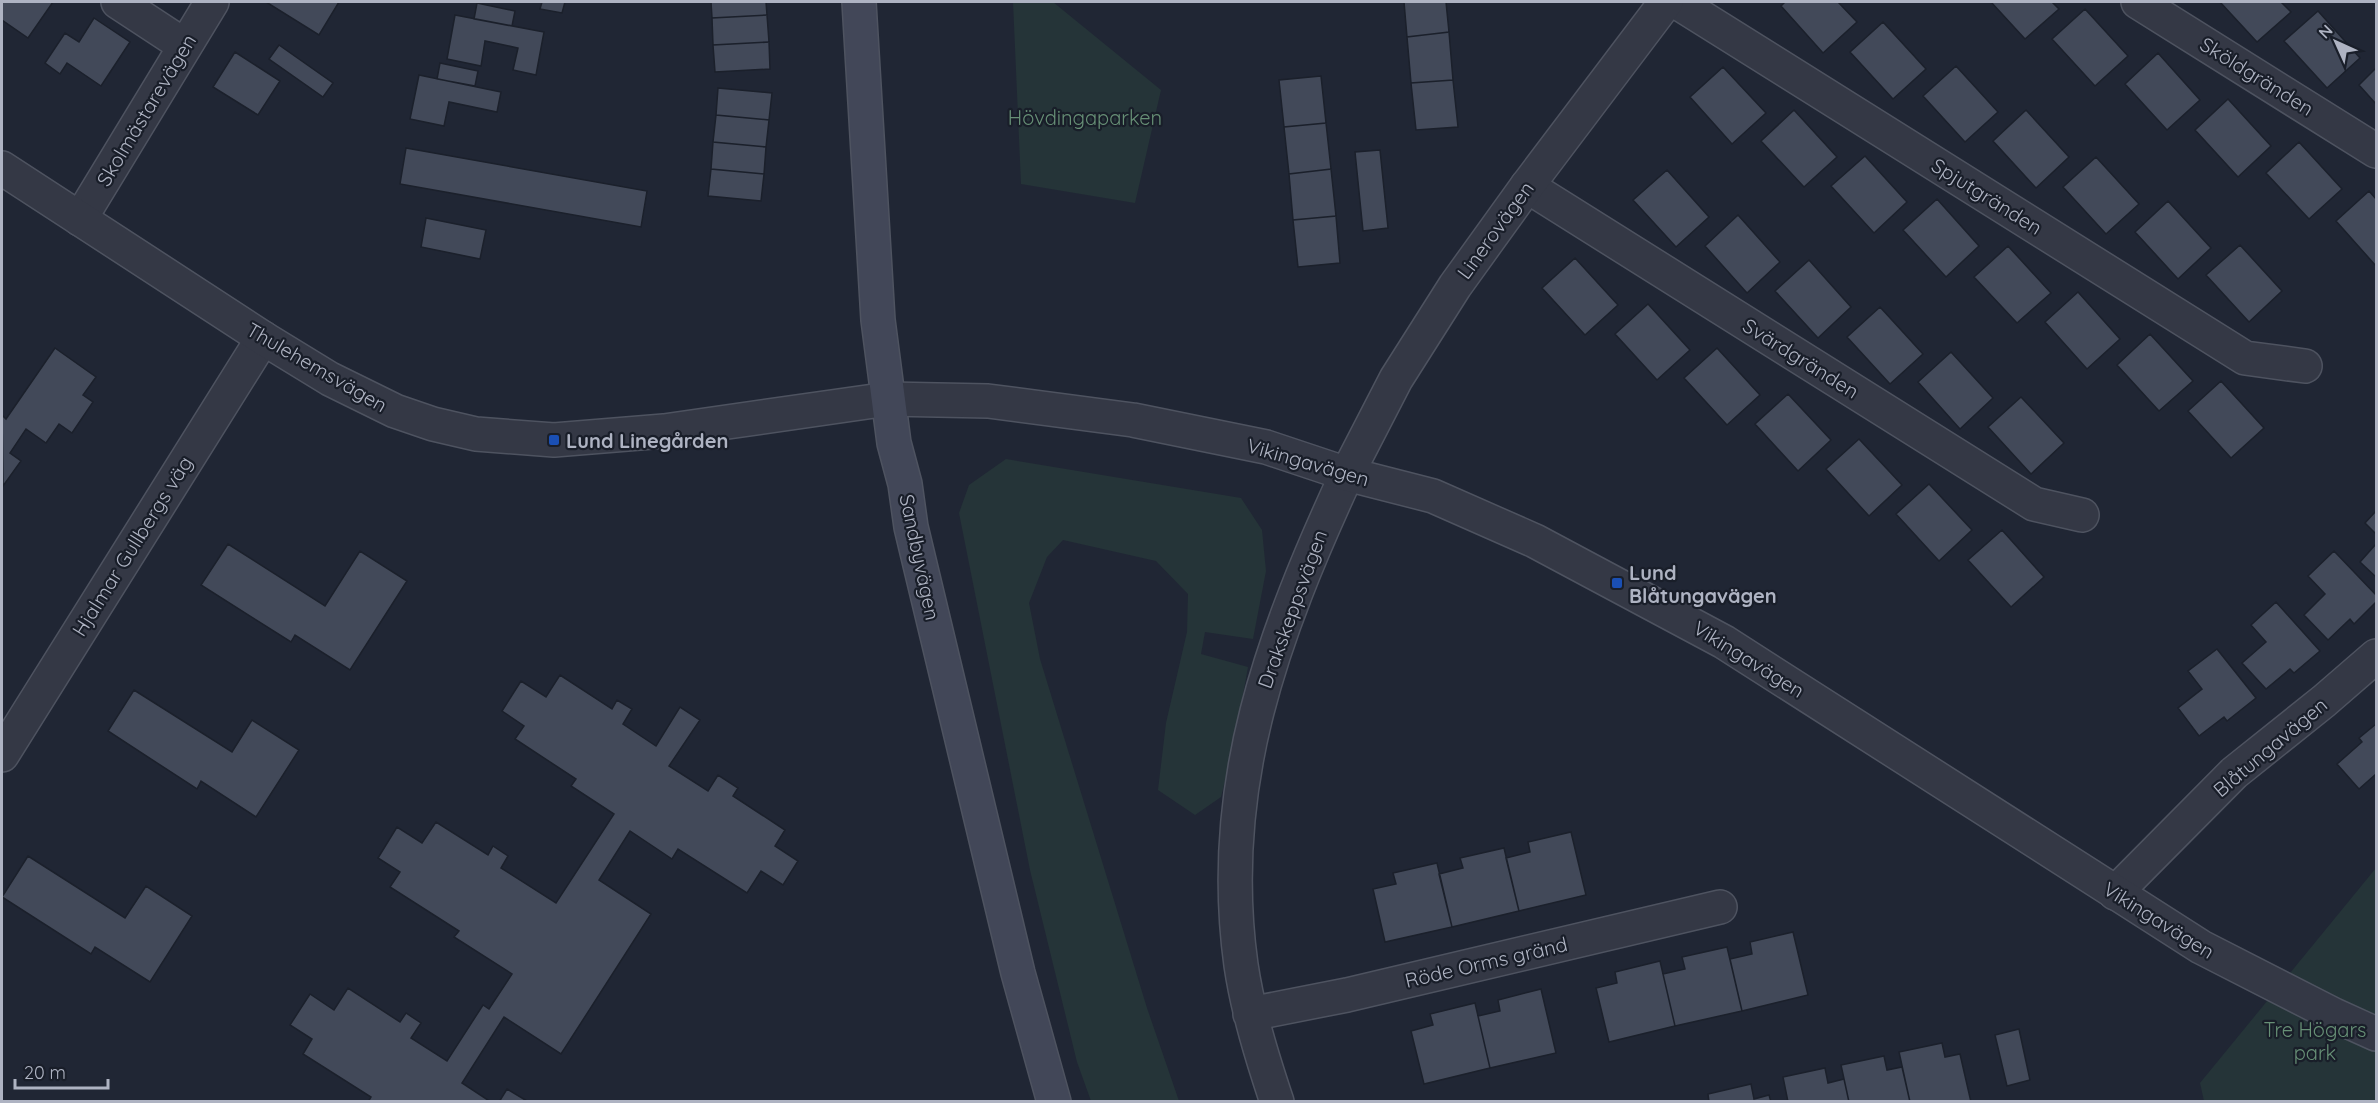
<svg xmlns="http://www.w3.org/2000/svg" width="2378" height="1103" font-family="Quicksand,sans-serif">
<style>
.green{fill:#253438}
.building{fill:#424959;stroke:#1b202b;stroke-width:1.5}
.lines{fill:none;stroke-linecap:round;stroke-linejoin:round}
.minor-casing{stroke:#4e5360;stroke-width:36}
.tertiary-casing{stroke:#4e5360;stroke-width:36}
.secondary-casing{stroke:#4e5360;stroke-width:36}
.minor{stroke:#343845;stroke-width:33}
.tertiary{stroke:#343845;stroke-width:33}
.secondary{stroke:#424758;stroke-width:33}
.transit-dot{fill:#1a4fb4;stroke:#191e29;stroke-width:2}
.labels{text-anchor:middle;dominant-baseline:central;stroke-width:4.5;stroke-linejoin:round;paint-order:stroke}
.street-label{font-size:20px;fill:#aeb3c2;stroke:#191e29}
.park-label{font-size:20px;fill:#679076;stroke:#191e29}
.poi-label{font-size:20px;font-weight:bold;fill:#aeb3c2;stroke:#191e29;text-anchor:start}
</style>
<rect width="100%" height="100%" fill="#202634"/>
<!-- green -->
<path class="green" d="M 1013,2 L 1053,2 L 1161,90 L 1135,203 L 1021,184 Z
M 1006,459 L 1241,498 L 1262,530 L 1266,571 L 1253,639 L 1205,632 L 1201,654 L 1248,667 L 1234,745 L 1221,797 L 1195,815 L 1158,790 L 1166,723 L 1187,632 L 1188,594 L 1156,561 L 1063,540 L 1047,557 L 1029,603 L 1040,659 L 1147,1008 L 1179,1101 L 1091,1101 L 1077,1062 L 1030,870 L 959,513 L 969,485 Z
M 2376,868 L 2376,1101 L 2204,1101 L 2200,1083 Z"/>
<!-- building -->
<path class="building" d="M 2,2 L 53,2 L 28,38 L 2,20 Z
M 266,2 L 339,2 L 319,35 Z
M 542,2 L 565,2 L 562,13 L 540,9 Z
M 711,2 L 766,2 L 767,15 L 712,18 Z
M 1404,2 L 1446,2 L 1449,32 L 1407,37 Z
M 1785,2 L 1838,2 L 1857,22 L 1823,53 L 1781,6 Z
M 1991,2 L 2052,2 L 2059,9 L 2025,39 Z
M 2220,2 L 2281,2 L 2291,12 L 2257,42 Z
M 477,3 L 515,11 L 512,26 L 474,19 Z
M 2085,9 L 2128,56 L 2095,86 L 2052,39 Z
M 2318,11 L 2360,58 L 2327,88 L 2284,41 Z
M 455,15 L 544,32 L 536,75 L 513,70 L 518,48 L 485,41 L 481,66 L 447,59 Z
M 767,15 L 769,42 L 713,45 L 712,18 Z
M 94,18 L 130,42 L 101,86 L 67,63 L 60,74 L 45,63 L 65,33 L 79,42 Z
M 1883,22 L 1926,69 L 1893,99 L 1850,52 Z
M 1449,32 L 1453,80 L 1411,83 L 1407,37 Z
M 769,42 L 770,69 L 715,72 L 713,45 Z
M 279,45 L 333,83 L 323,97 L 269,59 Z
M 235,52 L 280,81 L 258,115 L 213,87 Z
M 2158,53 L 2200,100 L 2167,130 L 2125,84 Z
M 440,63 L 478,71 L 475,86 L 437,79 Z
M 1956,66 L 1998,112 L 1965,142 L 1923,96 Z
M 1723,67 L 1766,113 L 1732,144 L 1690,97 Z
M 2376,68 L 2376,104 L 2359,85 Z
M 419,75 L 501,92 L 497,112 L 449,102 L 444,126 L 410,119 Z
M 1321,76 L 1326,123 L 1284,127 L 1279,80 Z
M 1453,80 L 1458,127 L 1416,130 L 1411,83 Z
M 718,88 L 772,93 L 769,120 L 716,115 Z
M 2228,99 L 2271,146 L 2238,177 L 2195,130 Z
M 1794,110 L 1837,157 L 1804,187 L 1761,141 Z
M 2026,110 L 2069,157 L 2036,188 L 1993,141 Z
M 716,115 L 769,120 L 766,147 L 713,142 Z
M 1326,123 L 1331,169 L 1289,174 L 1284,127 Z
M 713,142 L 766,147 L 764,174 L 711,169 Z
M 2299,142 L 2342,189 L 2309,219 L 2266,173 Z
M 406,148 L 647,191 L 641,227 L 400,184 Z
M 1380,150 L 1388,228 L 1363,231 L 1355,152 Z
M 1865,156 L 1907,202 L 1874,233 L 1831,186 Z
M 2096,157 L 2139,204 L 2106,234 L 2063,187 Z
M 711,169 L 764,174 L 761,201 L 708,196 Z
M 1331,169 L 1336,216 L 1293,220 L 1289,174 Z
M 1667,170 L 1709,217 L 1676,247 L 1633,200 Z
M 2369,191 L 2376,199 L 2376,266 L 2336,221 Z
M 1937,199 L 1979,246 L 1946,277 L 1903,230 Z
M 2168,201 L 2211,248 L 2178,279 L 2135,232 Z
M 1738,215 L 1780,262 L 1747,293 L 1705,246 Z
M 1336,216 L 1340,263 L 1298,267 L 1293,220 Z
M 426,218 L 486,230 L 480,259 L 421,247 Z
M 2240,245 L 2282,291 L 2249,322 L 2206,275 Z
M 2008,246 L 2051,293 L 2017,323 L 1974,277 Z
M 1575,258 L 1618,305 L 1585,335 L 1542,288 Z
M 1809,260 L 1851,307 L 1818,338 L 1775,291 Z
M 2078,292 L 2120,339 L 2087,369 L 2045,322 Z
M 1648,304 L 1690,350 L 1657,380 L 1615,334 Z
M 1880,307 L 1923,354 L 1890,384 L 1847,337 Z
M 2150,334 L 2193,381 L 2159,411 L 2117,365 Z
M 55,348 L 96,377 L 83,395 L 93,402 L 72,433 L 59,424 L 46,443 L 26,429 L 10,453 L 21,461 L 3,486 L 2,415 L 6,419 Z
M 1717,348 L 1760,395 L 1727,425 L 1684,378 Z
M 1951,352 L 1993,398 L 1960,429 L 1918,382 Z
M 2221,381 L 2264,428 L 2231,458 L 2188,411 Z
M 1788,394 L 1831,440 L 1798,471 L 1755,424 Z
M 2021,397 L 2064,443 L 2031,474 L 1988,427 Z
M 1859,439 L 1902,485 L 1869,516 L 1826,469 Z
M 1929,484 L 1972,530 L 1939,561 L 1896,514 Z
M 2376,511 L 2376,534 L 2365,523 Z
M 2002,530 L 2044,577 L 2011,607 L 1968,560 Z
M 228,544 L 325,606 L 360,551 L 407,581 L 350,670 L 295,635 L 291,642 L 201,585 Z
M 2376,544 L 2376,577 L 2360,562 Z
M 2334,551 L 2376,595 L 2376,602 L 2354,624 L 2350,619 L 2328,640 L 2304,615 L 2325,594 L 2308,576 Z
M 2276,602 L 2320,651 L 2294,673 L 2290,669 L 2266,689 L 2242,663 L 2266,642 L 2251,625 Z
M 2217,649 L 2256,698 L 2227,721 L 2224,717 L 2199,736 L 2178,708 L 2202,689 L 2188,671 Z
M 560,675 L 612,709 L 617,700 L 632,709 L 623,724 L 656,746 L 680,707 L 700,720 L 669,766 L 708,791 L 718,775 L 738,788 L 733,796 L 785,830 L 775,846 L 798,861 L 783,885 L 761,871 L 747,893 L 678,849 L 672,859 L 630,831 L 599,880 L 651,914 L 561,1054 L 504,1017 L 462,1083 L 491,1102 L 368,1102 L 371,1097 L 303,1054 L 312,1039 L 290,1025 L 310,994 L 334,1010 L 348,988 L 400,1022 L 406,1013 L 421,1023 L 411,1038 L 447,1061 L 483,1005 L 489,1009 L 512,974 L 454,937 L 459,931 L 390,887 L 400,872 L 378,858 L 397,827 L 422,843 L 436,822 L 488,855 L 493,846 L 508,856 L 501,868 L 556,903 L 614,814 L 571,786 L 576,779 L 515,739 L 524,726 L 502,711 L 521,681 L 546,697 Z
M 134,690 L 232,752 L 252,720 L 299,750 L 256,817 L 201,781 L 197,789 L 108,731 Z
M 2376,724 L 2376,774 L 2359,789 L 2337,764 L 2362,742 L 2359,738 Z
M 1571,832 L 1586,895 L 1519,911 L 1506,858 L 1530,852 L 1528,842 Z
M 1504,848 L 1519,911 L 1452,927 L 1439,874 L 1463,868 L 1460,858 Z
M 28,856 L 125,918 L 146,886 L 192,916 L 150,982 L 95,947 L 91,954 L 2,897 Z
M 1437,863 L 1452,927 L 1385,942 L 1373,889 L 1396,884 L 1393,873 Z
M 1793,932 L 1808,995 L 1742,1011 L 1730,959 L 1752,954 L 1750,942 Z
M 1727,947 L 1742,1011 L 1675,1026 L 1663,974 L 1685,969 L 1682,957 Z
M 1660,961 L 1675,1026 L 1609,1042 L 1596,988 L 1617,983 L 1615,972 Z
M 1541,989 L 1556,1053 L 1490,1068 L 1478,1016 L 1500,1011 L 1498,1000 Z
M 1475,1003 L 1490,1068 L 1424,1084 L 1411,1031 L 1433,1025 L 1430,1014 Z
M 2019,1029 L 2030,1080 L 2007,1086 L 1995,1035 Z
M 1942,1043 L 1945,1057 L 1960,1054 L 1971,1102 L 1910,1102 L 1899,1052 Z
M 1884,1056 L 1887,1070 L 1902,1067 L 1910,1102 L 1849,1102 L 1841,1065 Z
M 1825,1068 L 1828,1083 L 1844,1079 L 1849,1102 L 1788,1102 L 1783,1077 Z
M 1751,1084 L 1754,1099 L 1769,1095 L 1771,1102 L 1709,1102 L 1708,1094 Z
M 507,1089 L 527,1101 L 527,1102 L 499,1102 Z"/>
<g class="lines">
<defs>
<path id="minor" d="M 118,2 L 185,46
M 1677,2 L 2245,358 L 2305,366
M 2138,2 L 2376,151
M 1527,186 L 2034,504 L 2082,515
M 80,219 L 212,2
M 2,755 L 263,338
M 2115,893 L 2234,773 L 2324,701 L 2376,656
M 1250,1014 L 1347,995 L 1720,907
M 1277,1102 C 1262,1057 1248,1012 1241,965 C 1216,785 1273,634 1347,474"/>
<path id="tertiary" d="M 2,168 L 263,338 L 330,379 L 395,411 L 433,424 L 476,434 L 554,440 L 664,431 L 888,399 L 988,401 L 1133,420 L 1266,447 L 1347,474 L 1433,496 L 1535,541 L 1724,642 L 2201,947 L 2334,1015 L 2376,1034
M 1347,474 L 1396,379 L 1455,286 L 1527,186 L 1666,2"/>
<path id="secondary" d="M 859,2 L 878,320 L 894,443 L 905,484 L 911,527 L 1018,973 L 1054,1102"/>
</defs>
<!-- minor casing -->
<use href="#minor" class="minor-casing"/>
<!-- tertiary casing -->
<use href="#tertiary" class="tertiary-casing"/>
<!-- secondary casing -->
<use href="#secondary" class="secondary-casing"/>
<!-- minor -->
<use href="#minor" class="minor"/>
<!-- tertiary -->
<use href="#tertiary" class="tertiary"/>
<!-- secondary -->
<use href="#secondary" class="secondary"/>
</g>
<!-- markers -->
<g class="transit-dot">
<rect x="548" y="434" width="12" height="12" rx="3"/>
<rect x="1611" y="577" width="12" height="12" rx="3"/>
</g>
<g class="labels">
<!-- street labels -->
<g class="street-label">
<text transform="translate(2257 76) rotate(32)">Sköldgränden</text>
<text transform="translate(146 110) rotate(-59)">Skolmästarevägen</text>
<text transform="translate(1987 196) rotate(32)">Spjutgränden</text>
<text transform="translate(1495 230) rotate(-54)">Linerovägen</text>
<text transform="translate(1801 358) rotate(32)">Svärdgränden</text>
<text transform="translate(317 367) rotate(30)">Thulehemsvägen</text>
<text transform="translate(1308 462) rotate(16)">Vikingavägen</text>
<text transform="translate(132 546) rotate(-58)">Hjalmar Gullbergs väg</text>
<text transform="translate(920 557) rotate(78)">Sandbyvägen</text>
<text transform="translate(1292 609) rotate(-70)">Drakskeppsvägen</text>
<text transform="translate(1749 659) rotate(32)">Vikingavägen</text>
<text transform="translate(2270 747) rotate(-40)">Blåtungavägen</text>
<text transform="translate(2159 920) rotate(32)">Vikingavägen</text>
<text transform="translate(1486 962) rotate(-13)">Röde Orms gränd</text>
</g>
<!-- park labels -->
<g class="park-label">
<text x="1085" y="117">Hövdingaparken</text>
<text x="2315" y="1029">Tre Högars<tspan x="2315" dy="23">park</tspan></text>
</g>
<!-- poi labels -->
<g class="poi-label">
<text x="566" y="440">Lund Linegården</text>
<text x="1629" y="572">Lund<tspan x="1629" dy="23">Blåtungavägen</tspan></text>
</g>
</g>
<!-- border -->
<rect width="2378" height="1103" fill="none" stroke="#aeb3c2" stroke-width="6"/>
<!-- north arrow -->
<g transform="translate(2336 42) rotate(315)" stroke="#191e29" stroke-width="4.5" paint-order="stroke">
<path d="M0-4.5L10 22L0 15L-10 22Z" fill="#aeb3c2"/>
<text y="-9" font-size="16" font-weight="bold" text-anchor="middle" fill="#aeb3c2">N</text>
</g>
<!-- scale -->
<path d="M15 1079v9h93v-9" fill="none" stroke="#aeb3c2" stroke-width="3"/>
<text x="24" y="1079" font-size="18" fill="#aeb3c2" stroke="#191e29" stroke-width="4.5" paint-order="stroke">20 m</text>
</svg>
